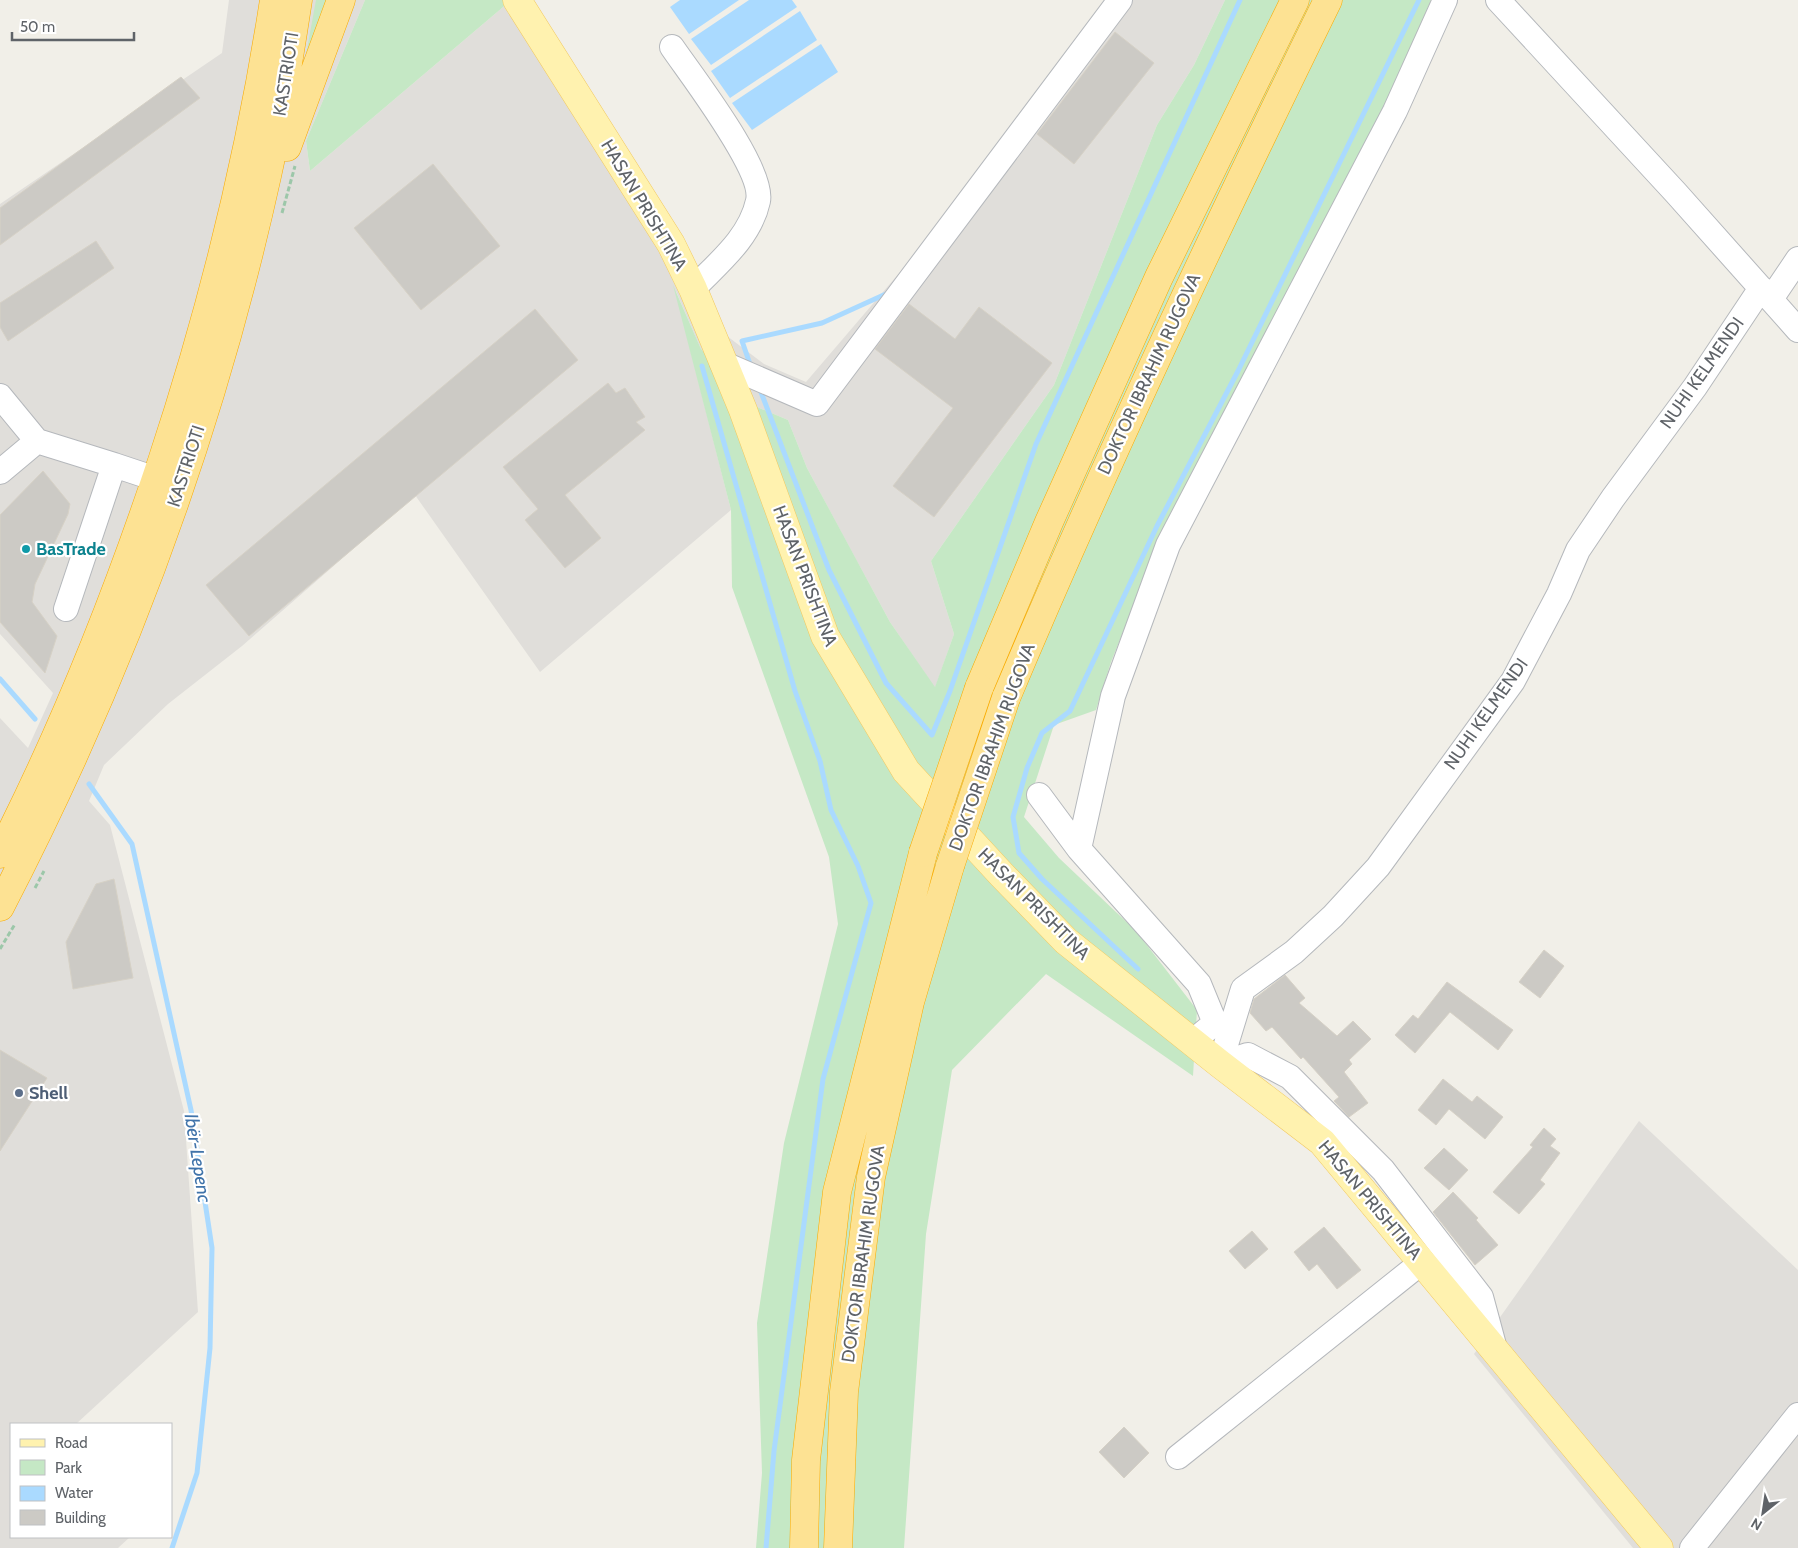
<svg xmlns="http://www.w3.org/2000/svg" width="1798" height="1548" font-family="Cabin,sans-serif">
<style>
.industrial{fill:#e0deda}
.green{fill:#c5e8c5}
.water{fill:#aadaff}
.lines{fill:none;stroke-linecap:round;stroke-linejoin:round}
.stream{stroke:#aadaff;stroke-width:5}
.building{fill:#cccac5;stroke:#d6d1c6}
.minor-casing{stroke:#b5b8bc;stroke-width:26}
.major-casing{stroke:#f2c960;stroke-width:29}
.highway-casing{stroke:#f9ab00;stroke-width:29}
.path{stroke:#9cc7a9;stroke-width:3;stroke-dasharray:5 2.5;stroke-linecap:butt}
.minor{stroke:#fff;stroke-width:24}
.major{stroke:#fff2af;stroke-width:28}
.highway{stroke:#fde293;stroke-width:28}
.highway-bridge-casing{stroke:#f9ab00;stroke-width:29;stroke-linecap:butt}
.highway-bridge{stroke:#fde293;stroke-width:28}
.culture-dot{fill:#0f9aa8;stroke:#fff;stroke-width:2}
.service-dot{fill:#5c6f8a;stroke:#fff;stroke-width:2}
.labels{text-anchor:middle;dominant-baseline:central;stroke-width:4.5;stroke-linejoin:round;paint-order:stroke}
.street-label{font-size:18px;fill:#5f6368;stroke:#fff}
.culture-label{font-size:18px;font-weight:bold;fill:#0d838f;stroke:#fff;text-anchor:start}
.service-label{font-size:18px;font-weight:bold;fill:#4e5e75;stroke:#fff;text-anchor:start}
.water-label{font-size:19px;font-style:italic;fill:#4174aa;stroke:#fff}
</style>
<rect width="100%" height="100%" fill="#f1efe8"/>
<!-- industrial -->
<path class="industrial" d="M 229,0 L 365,0 L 306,141 L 310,171 L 509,2 L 727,336 L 764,364 L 806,382 L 912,258 L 1107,0 L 1225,0 L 1194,65 L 1157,125 L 1054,385 L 931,561 L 954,634 L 935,688 L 890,622 L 845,539 L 807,468 L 788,420 L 757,407 L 701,349 L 675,289 L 731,510 L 540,672 L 415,495 L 242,646 L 168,704 L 104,765 L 89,801 L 110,825 L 184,1111 L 198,1312 L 76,1424 L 11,1424 L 11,1537 L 130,1537 L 118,1548 L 0,1548 L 0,718 L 28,748 L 53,693 L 0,634 L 0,204 L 222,53 Z
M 1639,1121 L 1798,1270 L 1798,1548 L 1633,1548 L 1474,1354 Z"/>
<!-- green -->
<path class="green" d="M 316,0 L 337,0 L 301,82 Z
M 365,0 L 507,0 L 509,2 L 310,171 L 306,141 Z
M 1225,0 L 1431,0 L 1373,135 L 1168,520 L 1111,662 L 1096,710 L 1054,725 L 1024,817 L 1059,858 L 1136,931 L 1197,1010 L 1193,1076 L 1046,974 L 952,1070 L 926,1234 L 904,1548 L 756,1548 L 762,1473 L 757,1323 L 784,1143 L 838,924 L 829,857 L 732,587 L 731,510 L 673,285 L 701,349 L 757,407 L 788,420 L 807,468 L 890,622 L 935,687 L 954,634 L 931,561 L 1054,385 L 1157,125 L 1194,65 Z"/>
<!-- water -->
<path class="water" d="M 680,0 L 739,0 L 689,34 L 670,7 Z
M 749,0 L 792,0 L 797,7 L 711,65 L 691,39 Z
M 800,11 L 817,40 L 730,98 L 711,71 Z
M 821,44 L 838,72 L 752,130 L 732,103 Z"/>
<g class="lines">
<!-- stream -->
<path class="stream" d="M 702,366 L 795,691 L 820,761 L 831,810 L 858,866 L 871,903 L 823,1079 L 774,1451 L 766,1548
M 751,367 L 742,341 L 822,323 L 888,293
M 759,387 L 829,570 L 886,683 L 932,735 L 950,691 L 1036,444 L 1240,0
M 0,679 L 35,719
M 89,784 L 132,844 L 191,1110 L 212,1248 L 210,1348 L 197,1473 L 172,1548
M 1138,969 L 1042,879 L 1019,853 L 1013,817 L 1027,768 L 1042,733 L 1070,711 L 1157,526 L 1238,371 L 1419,0"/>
</g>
<!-- building -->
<path class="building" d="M 1115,32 L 1154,63 L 1074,164 L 1037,134 Z
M 181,77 L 200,98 L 0,245 L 0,208 Z
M 433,164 L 500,246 L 421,310 L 354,228 Z
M 96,241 L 114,268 L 8,341 L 0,327 L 0,303 Z
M 909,304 L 955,339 L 979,307 L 1052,363 L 934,517 L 893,486 L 953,408 L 875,349 Z
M 535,309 L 578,360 L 249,636 L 206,585 Z
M 608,383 L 616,393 L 625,388 L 645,417 L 636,422 L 645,430 L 565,495 L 601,538 L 565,568 L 525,520 L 538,509 L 503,467 Z
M 43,471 L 70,504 L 68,514 L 35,584 L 32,602 L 57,636 L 45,673 L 0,622 L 0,515 Z
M 114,879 L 133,978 L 73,989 L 66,942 L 96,884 Z
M 1544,950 L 1564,966 L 1540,998 L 1519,982 Z
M 1285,975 L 1305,998 L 1299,1003 L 1337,1036 L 1353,1021 L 1371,1039 L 1349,1060 L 1352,1064 L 1344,1072 L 1368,1103 L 1349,1117 L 1334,1101 L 1339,1097 L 1303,1057 L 1301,1059 L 1272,1027 L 1266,1031 L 1250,1013 L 1254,999 Z
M 1447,982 L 1513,1030 L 1498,1050 L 1450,1012 L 1415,1053 L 1395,1035 L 1413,1015 L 1418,1019 Z
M 0,1050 L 47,1078 L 0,1151 Z
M 1443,1079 L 1472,1102 L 1477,1096 L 1503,1117 L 1485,1139 L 1449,1109 L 1436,1125 L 1418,1110 Z
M 1544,1128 L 1556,1139 L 1550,1146 L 1560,1153 L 1540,1180 L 1545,1184 L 1519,1214 L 1493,1192 L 1533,1147 L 1530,1145 Z
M 1444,1148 L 1468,1170 L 1449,1190 L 1424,1168 Z
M 1453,1192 L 1478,1218 L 1476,1220 L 1498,1245 L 1475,1265 L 1433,1212 Z
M 1324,1227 L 1361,1270 L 1337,1289 L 1317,1264 L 1309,1271 L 1294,1252 Z
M 1252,1231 L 1268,1249 L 1245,1269 L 1229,1251 Z
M 1124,1427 L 1149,1453 L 1124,1478 L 1099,1452 Z"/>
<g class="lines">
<defs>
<path id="minor" d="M 1498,0 L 1676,193 L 1798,330
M 672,47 C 691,75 765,170 758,201 C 750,238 718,263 693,289
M 1771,299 L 1798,259
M 722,363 L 817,404 L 1120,0
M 0,396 L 37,441
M 0,472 L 37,441 L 114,465
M 66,609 L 114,465 L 156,479
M 1039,795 L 1079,849
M 1192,1042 L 1215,1023 L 1199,984 L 1079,849 L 1113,696 L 1168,545 L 1395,111 L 1445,0
M 1220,1064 L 1243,989 L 1294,952 L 1333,916 L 1378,867 L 1513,681 L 1559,594 L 1578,550 L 1613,498 L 1695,387 L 1761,288
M 1220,1064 L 1248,1055 L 1290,1077 L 1383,1170 L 1481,1297 L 1495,1349
M 1178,1457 L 1422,1262
M 1692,1548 L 1798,1415"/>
<path id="major" d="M 517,0 L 671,244 L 693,289 L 743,410 L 825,636 L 906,771 L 1002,875 L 1066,941 L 1220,1064 L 1322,1142 L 1659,1548"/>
<path id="highway" d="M 287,147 L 341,0
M 979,688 L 1049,522 L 1159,277 L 1295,0
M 1006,698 C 1105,462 1215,230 1328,0
M 0,854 C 65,727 117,596 162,461 C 212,310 250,157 274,0
M 0,907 C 120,676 211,430 267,176 C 280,118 289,59 298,0
M 804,1548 L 806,1460 L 837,1192 L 923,853
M 838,1548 L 844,1392 L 871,1177 L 910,1002 L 950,866"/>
</defs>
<!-- minor casing -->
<use href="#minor" class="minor-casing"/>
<!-- major casing -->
<use href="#major" class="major-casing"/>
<!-- highway casing -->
<use href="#highway" class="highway-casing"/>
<!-- path -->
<path class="path" d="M 282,213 L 295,166
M 35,888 L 44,871
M 0,949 L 15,924"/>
<!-- minor -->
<use href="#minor" class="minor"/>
<!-- major -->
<use href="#major" class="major"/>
<!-- highway -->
<use href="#highway" class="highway"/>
<defs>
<path id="highway-bridge" d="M 923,853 L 979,688
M 950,866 L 1006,698"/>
</defs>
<!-- highway-bridge casing -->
<use href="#highway-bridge" class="highway-bridge-casing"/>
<!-- highway-bridge -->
<use href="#highway-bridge" class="highway-bridge"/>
</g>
<!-- markers -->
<circle class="culture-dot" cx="26" cy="549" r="5"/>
<circle class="service-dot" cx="19" cy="1093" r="5"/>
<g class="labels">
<!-- street labels -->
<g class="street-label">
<text transform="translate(286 74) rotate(-81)">KASTRIOTI</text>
<text transform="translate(644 205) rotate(59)">HASAN PRISHTINA</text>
<text transform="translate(1702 373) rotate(-55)">NUHI KELMENDI</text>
<text transform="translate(1149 374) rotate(-65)">DOKTOR IBRAHIM RUGOVA</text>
<text transform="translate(186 466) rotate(-72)">KASTRIOTI</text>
<text transform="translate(805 576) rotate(69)">HASAN PRISHTINA</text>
<text transform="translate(1486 714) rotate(-55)">NUHI KELMENDI</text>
<text transform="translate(992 747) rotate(-70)">DOKTOR IBRAHIM RUGOVA</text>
<text transform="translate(1034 904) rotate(45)">HASAN PRISHTINA</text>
<text transform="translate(1370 1200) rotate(50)">HASAN PRISHTINA</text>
<text transform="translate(863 1254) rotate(-82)">DOKTOR IBRAHIM RUGOVA</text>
</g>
<!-- culture labels -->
<g class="culture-label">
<text x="36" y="549">BasTrade</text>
</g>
<!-- service labels -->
<g class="service-label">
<text x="29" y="1093">Shell</text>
</g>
<!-- water labels -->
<g class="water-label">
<text transform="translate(198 1158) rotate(81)">Ibër-Lepenc</text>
</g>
</g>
<!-- legend -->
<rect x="10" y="1423" width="162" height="115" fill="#ffffff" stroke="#bfc1c3"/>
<rect x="20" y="1439" width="25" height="8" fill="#fff2af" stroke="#bfc1c3"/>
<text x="55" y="1448" font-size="15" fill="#5f6368">Road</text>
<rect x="20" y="1460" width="25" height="15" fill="#c5e8c5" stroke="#bfc1c3"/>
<text x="55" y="1473" font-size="15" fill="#5f6368">Park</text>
<rect x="20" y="1486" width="25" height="15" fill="#aadaff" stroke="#bfc1c3"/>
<text x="55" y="1498" font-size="15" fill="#5f6368">Water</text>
<rect x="20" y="1510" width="25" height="15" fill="#cccac5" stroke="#bfc1c3"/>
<text x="55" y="1523" font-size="15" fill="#5f6368">Building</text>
<!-- north arrow -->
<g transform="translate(1763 1513) rotate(210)" stroke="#ffffff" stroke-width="4" paint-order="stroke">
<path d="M0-4L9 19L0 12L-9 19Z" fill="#5f6368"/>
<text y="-8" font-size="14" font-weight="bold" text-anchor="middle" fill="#5f6368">N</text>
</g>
<!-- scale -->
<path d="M12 32v8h122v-8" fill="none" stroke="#5f6368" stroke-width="2.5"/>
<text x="20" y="32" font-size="15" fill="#5f6368" stroke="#ffffff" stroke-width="4" paint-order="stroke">50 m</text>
</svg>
